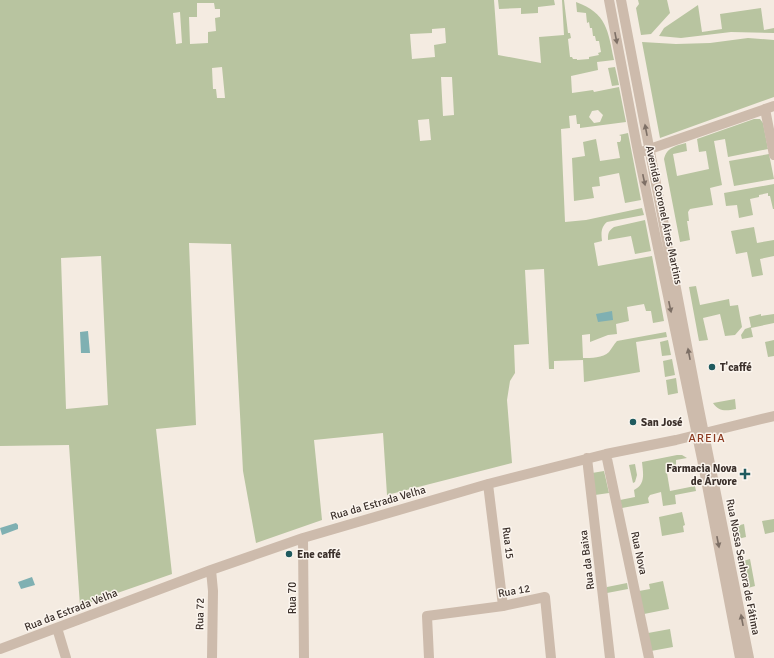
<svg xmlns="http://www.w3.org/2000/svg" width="774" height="658" font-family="Signika,sans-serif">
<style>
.green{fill:#b8c4a0;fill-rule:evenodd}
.water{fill:#7fb0b2}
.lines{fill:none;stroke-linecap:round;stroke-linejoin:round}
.minor{stroke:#cdbbac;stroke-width:10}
.oneway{fill:#7d6f65}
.poi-dot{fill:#1f5a5e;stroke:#fbf5ee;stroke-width:1.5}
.labels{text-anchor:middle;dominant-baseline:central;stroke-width:3;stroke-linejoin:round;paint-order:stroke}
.street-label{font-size:11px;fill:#3b302b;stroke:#fbf5ee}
.poi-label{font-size:11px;font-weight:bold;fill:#3b302b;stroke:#fbf5ee;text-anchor:start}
.neighbourhood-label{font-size:12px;letter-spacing:1px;fill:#8c3b22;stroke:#fbf5ee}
</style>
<rect width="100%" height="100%" fill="#f4ebe1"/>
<!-- green -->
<path class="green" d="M 0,0 L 494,0 L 498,55 L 541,63 L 539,37 L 564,35 L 562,0 L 564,0 L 568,33 L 570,33 L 571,38 L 568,39 L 570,57 L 572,57 L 573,59 L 577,59 L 577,60 L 589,59 L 589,57 L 599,55 L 598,53 L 601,52 L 599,41 L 596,41 L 595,36 L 593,36 L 592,28 L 590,28 L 589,22 L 587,23 L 586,13 L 577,12 L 576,2 C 607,13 608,31 614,60 L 597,62 L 598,70 L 571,76 L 572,93 L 593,90 L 594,92 L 619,87 L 626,122 L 580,128 L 580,124 L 577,124 L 576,115 L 569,116 L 570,128 L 561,129 L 565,222 L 586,220 L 642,208 L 644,215 L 607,222 C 601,227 601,233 602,241 L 594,243 L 598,266 L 652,256 L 664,321 L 653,323 L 651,311 L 646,311 L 644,304 L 627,307 L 629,321 L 616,324 L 617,334 L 608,335 L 590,342 L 590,334 L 582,335 L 583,358 C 591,358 603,358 609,352 C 612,348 614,344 617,341 L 666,332 L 667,337 L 636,342 L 640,372 L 584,382 L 583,360 L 554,361 L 554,369 L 549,369 L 544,269 L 525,270 L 529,344 L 514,345 L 515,373 L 510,381 L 507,400 L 512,463 L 387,495 L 383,433 L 314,440 L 322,520 L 256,543 L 243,471 L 231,244 L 189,243 L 196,425 L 156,429 L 172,574 L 80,606 L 69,445 L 0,446 ZM 197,3 L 214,3 L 215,9 L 220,9 L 220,17 L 215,18 L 216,31 L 208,32 L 208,43 L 190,44 L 189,17 L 197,17 ZM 180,12 L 182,43 L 176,44 L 173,13 ZM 445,28 L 446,43 L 434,45 L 435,57 L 412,59 L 410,34 L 432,33 L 432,29 ZM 222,67 L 225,98 L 217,98 L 216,89 L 213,89 L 212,68 ZM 441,77 L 452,77 L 454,115 L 443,116 ZM 598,110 L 603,115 L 600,122 L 594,123 L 589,117 L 592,111 ZM 429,119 L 431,140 L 420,141 L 418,120 ZM 101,256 L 108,405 L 66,409 L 61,258 Z
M 498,0 L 554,0 L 555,5 L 538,7 L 538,13 L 521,14 L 521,8 L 499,9 Z
M 638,0 L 667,0 L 670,13 L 651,34 L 641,35 L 636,8 L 639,4 Z
M 698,5 L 702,32 L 722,29 L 720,14 L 761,8 L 764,30 L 774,28 L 774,33 L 731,32 L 681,38 L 659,36 L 664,28 Z
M 748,38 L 774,40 L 774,97 L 660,138 L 642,42 L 676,44 L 710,43 Z
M 615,67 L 619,85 L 612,86 L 608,68 Z
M 754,119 L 760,119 L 763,123 L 768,149 L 728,157 L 725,139 L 714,141 L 722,185 L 710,188 L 713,205 L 690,209 L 688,212 L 689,221 L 687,221 L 690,240 L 680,242 L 664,159 C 667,147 676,146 686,143 L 687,151 L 673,154 L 677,176 L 709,169 L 706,151 L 699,152 L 697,139 Z
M 628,133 L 641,200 L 625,203 L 619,173 L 599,177 L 600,186 L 592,187 L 594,198 L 574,201 L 572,158 L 585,156 L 583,142 L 596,139 L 600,161 L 620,158 L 617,142 L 620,142 L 621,140 L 621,136 L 619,135 Z
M 769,154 L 774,179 L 734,186 L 729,161 Z
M 774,184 L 774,209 L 773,209 L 770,196 L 768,196 L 768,193 L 759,195 L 759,197 L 750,199 L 753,215 L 739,218 L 737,205 L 726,206 L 724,193 Z
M 645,220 L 651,251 L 635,254 L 631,236 L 608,240 C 608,234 608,231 614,227 Z
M 754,227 L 757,243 L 774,240 L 774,256 L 760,259 L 763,275 L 752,277 L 747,252 L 736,254 L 731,231 Z
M 696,286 L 700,305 L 729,299 L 730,306 L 738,305 L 742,327 L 735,335 L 725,336 L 720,314 L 703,318 L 708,340 L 699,341 L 689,287 Z
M 761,314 L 761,316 L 774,314 L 774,323 L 751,328 L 753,337 L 742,339 L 741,335 L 745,329 L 751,327 L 749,317 Z
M 668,340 L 671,355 L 662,356 L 660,342 Z
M 774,340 L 774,356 L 768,357 L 765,342 Z
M 672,359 L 675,375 L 665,377 L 663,361 Z
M 676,378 L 678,393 L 668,395 L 666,380 Z
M 735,399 L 736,409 C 726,411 719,412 713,403 Z
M 677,455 L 682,455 L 687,458 L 676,460 L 676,465 L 666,467 L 670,491 L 695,486 L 696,491 L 675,495 L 676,504 L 663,506 L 661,492 L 650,495 L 648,498 L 649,503 L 622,508 L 620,500 L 635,497 L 634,490 C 646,484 643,473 642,462 Z
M 635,464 L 637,475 L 635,482 L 633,483 L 629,465 Z
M 604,471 L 609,493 L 595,495 L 592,473 Z
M 682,512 L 685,525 L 683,526 L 684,532 L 662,536 L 659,517 Z
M 774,519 L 774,532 L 765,534 L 762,521 Z
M 744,524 L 746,537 L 738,539 L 736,526 Z
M 750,559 L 755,586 L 748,588 L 743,561 Z
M 663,581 L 669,609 L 644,614 L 639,591 L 650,589 L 649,584 Z
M 627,583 L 628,589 L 607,593 L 607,587 Z
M 670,629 L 673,647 L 651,651 L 648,633 Z"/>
<!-- water -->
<path class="water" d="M 612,311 L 613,320 L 598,322 L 596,314 Z
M 88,331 L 90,353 L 81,353 L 80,332 Z
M 16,523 L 18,525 L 18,529 L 2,535 L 0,528 Z
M 32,577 L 35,585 L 21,589 L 18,582 Z"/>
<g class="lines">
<!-- minor -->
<path class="minor" d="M 609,0 L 638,152 L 702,459 L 740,658
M 621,0 L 699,409 L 749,658
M 765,109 L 774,155
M 644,151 L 774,106
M 606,454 L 649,658
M 587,458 L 610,658
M 488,484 L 503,606
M 303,538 L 304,658
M 211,570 L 213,591 L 212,658
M 57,628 L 66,658
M 0,649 L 211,570 L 303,538 L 488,484 L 606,454 L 676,440 L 774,416
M 429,658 L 427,616 L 503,606 L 545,597 L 551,658"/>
</g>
<!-- one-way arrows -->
<defs><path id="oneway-solid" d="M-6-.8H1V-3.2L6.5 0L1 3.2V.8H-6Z"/></defs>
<g class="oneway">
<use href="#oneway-solid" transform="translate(616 38) rotate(79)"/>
<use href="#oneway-solid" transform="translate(646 130) rotate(-101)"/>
<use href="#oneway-solid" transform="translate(644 180) rotate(78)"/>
<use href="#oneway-solid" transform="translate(670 307) rotate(78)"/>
<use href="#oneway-solid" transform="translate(689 354) rotate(-101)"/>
<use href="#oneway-solid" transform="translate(718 542) rotate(79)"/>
<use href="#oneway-solid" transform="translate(742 620) rotate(-101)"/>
</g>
<!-- markers -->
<g class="poi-dot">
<circle cx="712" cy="367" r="4"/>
<circle cx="633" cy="422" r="4"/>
<path d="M743 468h4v4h4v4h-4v4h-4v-4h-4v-4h4z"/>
<circle cx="289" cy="554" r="4"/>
</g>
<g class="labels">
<!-- street labels -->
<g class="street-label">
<text transform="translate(664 215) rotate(78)">Avenida Coronel Aires Martins</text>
<text transform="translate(378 503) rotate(-16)">Rua da Estrada Velha</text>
<text transform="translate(508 543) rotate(83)">Rua 15</text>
<text transform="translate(639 553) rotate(78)">Rua Nova</text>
<text transform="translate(587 560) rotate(-97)">Rua da Baixa</text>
<text transform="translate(743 567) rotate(79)">Rua Nossa Senhora de Fátima</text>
<text transform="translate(514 591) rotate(-10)">Rua 12</text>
<text transform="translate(292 598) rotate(-90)">Rua 70</text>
<text transform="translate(71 610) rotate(-21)">Rua da Estrada Velha</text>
<text transform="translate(200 614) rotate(-89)">Rua 72</text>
</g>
<!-- poi labels -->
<g class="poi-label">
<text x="720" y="367">T'caffé</text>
<text x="641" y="422">San José</text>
<text x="737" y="468" text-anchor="end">Farmacia Nova<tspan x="737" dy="13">de Árvore</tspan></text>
<text x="297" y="554">Ene caffé</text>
</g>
<!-- neighbourhood labels -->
<g class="neighbourhood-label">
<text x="707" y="438">AREIA</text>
</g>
</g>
</svg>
